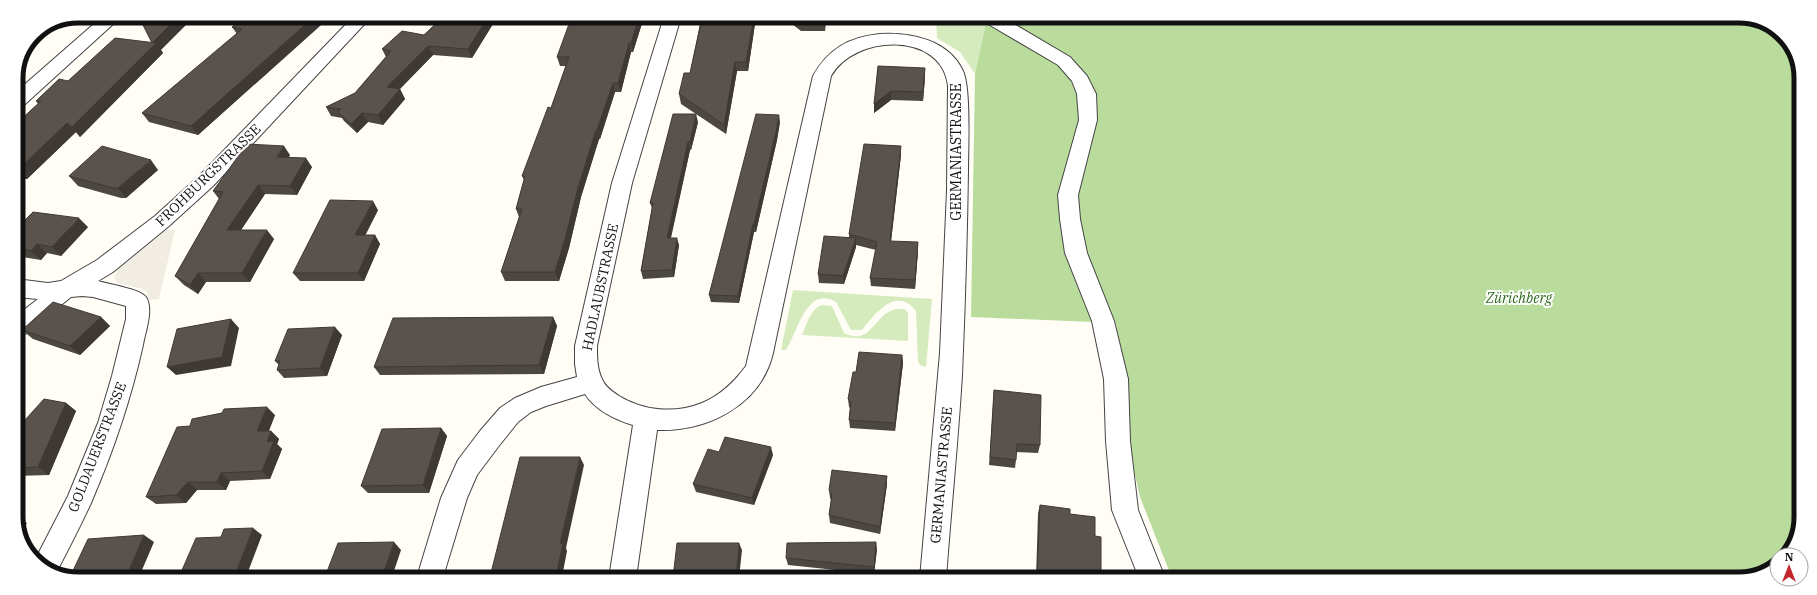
<svg xmlns="http://www.w3.org/2000/svg" width="1817" height="595" font-family="'IBM Plex Serif',serif">
<style>
.green{fill:#d5ebbd}
.forest{fill:#b9dc9c}
.plaza{fill:#f1ede2}
.lines{fill:none;stroke-linecap:round;stroke-linejoin:round}
.minor-casing{stroke:#444;stroke-width:2}
.minor{fill:#fff;fill-rule:evenodd}
.wall{fill:#4d4742}
.shaded-wall{fill:#3f3936}
.building{fill:#5a524d;stroke:#3f3936}
.labels{text-anchor:middle;dominant-baseline:central;stroke-width:4;stroke-linejoin:round;paint-order:stroke}
.street-label{font-size:14px;fill:#111;stroke:#fff}
.park-label{font-size:14px;font-style:italic;fill:#2f6b1f;stroke:#fff}
.rim{fill:none;stroke:#111;stroke-width:5}
</style>
<rect width="100%" height="100%" fill="#fffdf5"/>
<!-- green -->
<path class="green" d="M 936,17 L 987,17 L 975,74 L 960,52 L 937,38 Z
M 793,290 L 932,299 L 926,367 L 920,365 L 918,361 L 916,311 C 896,285 874,315 862,330 L 851,330 L 836,302 C 806,285 798,332 786,350 L 781,350 Z
M 821,305 L 832,306 L 844,333 C 876,348 873,305 905,309 L 908,313 L 908,341 L 802,335 C 807,324 810,310 821,305 Z"/>
<!-- forest -->
<path class="forest" d="M 987,17 L 1755,18 L 1786,37 L 1801,74 L 1799,533 L 1784,555 L 1777,555 L 1777,566 L 1739,579 L 1172,578 L 1140,497 L 1133,466 L 1116,323 L 971,317 L 975,74 Z"/>
<!-- plaza -->
<path class="plaza" d="M 166,230 L 175,230 L 159,299 L 148,300 L 147,292 L 143,289 L 117,283 L 114,278 L 117,271 Z"/>
<g class="lines">
<defs>
<path id="minor" d="M 103,16 L 122,16 L 23,106 L 16,108 L 16,92 Z
M 354,16 L 372,16 L 213,186 L 169,226 L 113,272 L 98,281 C 108,284 140,289 146,297 C 154,310 145,332 143,345 C 131,399 113,452 91,503 C 80,527 68,550 56,573 L 35,560 L 68,496 L 98,423 L 112,376 L 126,319 L 126,306 L 93,297 L 82,296 L 71,297 L 24,335 L 16,338 L 16,316 L 38,299 L 16,297 L 16,279 L 48,283 L 61,281 L 97,260 L 155,216 L 199,176 Z
M 664,17 L 681,17 L 632,183 L 597,346 C 597,357 597,369 602,379 C 605,387 613,392 619,396 C 644,411 675,414 702,403 C 721,395 734,382 746,366 L 813,76 C 828,49 849,37 880,34 C 911,32 949,40 963,71 C 971,89 968,149 968,171 C 967,239 965,307 962,375 C 958,442 951,510 946,578 L 920,578 L 940,353 L 947,190 L 948,86 C 942,31 855,34 831,76 L 773,353 C 761,405 707,432 657,430 L 636,578 L 609,578 L 633,425 C 616,420 595,410 585,394 L 546,406 L 531,412 L 518,422 L 498,447 L 477,475 L 467,498 L 443,577 L 417,577 L 441,498 L 458,460 L 480,431 L 500,408 L 515,398 L 541,387 L 577,377 L 575,364 L 575,346 L 612,183 Z
M 981,17 L 1002,17 L 1070,57 L 1087,76 L 1096,94 L 1097,120 L 1078,195 L 1080,219 L 1087,253 L 1114,321 L 1128,379 L 1130,441 L 1138,510 L 1165,578 L 1139,578 L 1112,510 L 1106,441 L 1104,379 L 1092,321 L 1065,253 L 1060,219 L 1058,195 L 1079,120 L 1077,94 L 1072,81 L 1058,65 L 983,21 Z"/>
</defs>
<!-- minor casing -->
<use href="#minor" class="minor-casing"/>
<!-- minor -->
<use href="#minor" class="minor"/>
</g>
<!-- wall -->
<path class="wall" d="M 245,16 L 331,16 L 198,135 L 149,122 L 142,113 L 237,34 L 232,27 Z
M 444,16 L 501,17 L 498,20 L 496,19 L 472,58 L 433,55 L 400,89 L 405,99 L 383,125 L 368,122 L 357,133 L 344,121 L 342,118 L 331,116 L 326,107 L 355,93 L 386,57 L 382,49 L 424,35 Z
M 644,17 L 633,52 L 631,52 L 621,92 L 615,92 L 600,139 L 599,139 L 581,197 L 569,248 L 559,281 L 505,281 L 501,272 L 519,217 L 516,209 L 524,180 L 522,176 L 551,108 L 566,66 L 560,66 L 557,57 L 590,24 Z
M 699,17 L 756,17 L 748,71 L 737,71 L 726,134 L 681,104 L 679,94 L 690,73 L 700,24 Z
M 783,17 L 826,17 L 825,31 L 801,31 Z
M 161,50 L 163,53 L 80,137 L 76,132 L 27,179 L 16,178 L 16,124 L 38,104 L 36,101 L 68,81 Z
M 878,66 L 925,77 L 923,101 L 891,100 L 874,113 L 874,104 Z
M 698,122 L 691,150 L 690,150 L 671,238 L 679,245 L 674,277 L 643,279 L 641,271 L 652,208 L 650,203 Z
M 780,122 L 777,140 L 756,232 L 754,232 L 739,303 L 711,302 L 709,295 Z
M 290,155 L 289,157 L 312,167 L 297,195 L 265,194 L 241,230 L 274,239 L 250,282 L 206,282 L 198,294 L 184,285 L 175,276 L 219,199 L 213,191 Z
M 901,155 L 891,241 L 918,251 L 915,289 L 871,286 L 870,278 L 876,250 L 856,245 L 856,247 L 844,284 L 819,283 L 818,274 L 849,238 L 849,234 Z
M 158,170 L 126,198 L 121,198 L 78,186 L 69,176 Z
M 378,210 L 365,235 L 375,235 L 380,244 L 364,281 L 300,281 L 293,273 Z
M 88,227 L 61,256 L 47,253 L 41,260 L 16,256 L 16,229 Z
M 101,317 L 110,326 L 80,355 L 33,339 L 22,330 Z
M 553,317 L 557,326 L 544,374 L 380,375 L 374,367 Z
M 342,335 L 327,376 L 284,378 L 277,370 L 279,365 L 275,361 Z
M 902,355 L 903,363 L 895,431 L 850,428 L 849,420 L 850,408 L 849,407 L 848,399 L 856,372 Z
M 994,390 L 1040,445 L 1038,453 L 1016,452 L 1016,460 L 1015,468 L 989,465 Z
M 66,403 L 76,411 L 49,475 L 16,476 L 16,418 L 25,420 Z
M 275,415 L 269,431 L 271,431 L 279,439 L 277,444 L 282,449 L 270,479 L 230,481 L 226,490 L 197,490 L 186,503 L 156,504 L 146,497 L 190,426 Z
M 441,428 L 447,436 L 429,493 L 368,493 L 361,486 Z
M 719,452 L 773,455 L 754,505 L 696,492 L 693,484 Z
M 887,476 L 887,484 L 880,534 L 830,523 L 829,515 L 831,500 L 830,498 L 829,490 Z
M 1040,505 L 1070,514 L 1095,536 L 1101,578 L 1036,578 L 1038,513 Z
M 877,549 L 874,574 L 788,565 L 786,558 Z"/>
<!-- shaded-wall -->
<path class="shaded-wall" d="M 179,16 L 195,16 L 161,50 L 163,53 L 80,137 L 72,127 L 152,43 Z
M 315,16 L 331,16 L 198,135 L 191,126 Z
M 488,17 L 495,17 L 496,19 L 472,58 L 468,49 Z
M 497,17 L 501,17 L 498,20 Z
M 639,17 L 644,17 L 633,52 L 631,43 Z
M 754,17 L 756,17 L 748,71 L 746,62 Z
M 824,17 L 826,17 L 825,31 L 824,21 Z
M 629,43 L 631,52 L 621,92 L 618,83 Z
M 428,46 L 433,55 L 392,97 L 387,87 Z
M 735,62 L 737,71 L 726,134 L 724,125 Z
M 925,68 L 925,77 L 923,101 L 923,92 Z
M 613,83 L 615,92 L 600,139 L 597,130 Z
M 400,89 L 405,99 L 383,125 L 378,115 Z
M 891,91 L 891,100 L 874,113 L 874,104 Z
M 362,113 L 368,122 L 357,133 L 351,124 Z
M 696,114 L 698,122 L 691,150 L 690,142 Z
M 779,115 L 780,122 L 777,140 L 756,232 L 754,224 Z
M 67,123 L 76,132 L 27,179 L 18,170 Z
M 596,130 L 599,139 L 581,197 L 569,248 L 559,281 L 555,272 L 578,188 Z
M 688,142 L 690,150 L 669,245 L 667,238 Z
M 284,146 L 290,155 L 283,166 L 277,157 Z
M 901,146 L 901,155 L 890,250 L 890,241 Z
M 306,158 L 312,167 L 297,195 L 290,186 Z
M 151,160 L 158,170 L 126,198 L 118,188 Z
M 258,185 L 265,194 L 235,239 L 227,230 Z
M 373,201 L 378,210 L 361,244 L 355,235 Z
M 79,218 L 88,227 L 61,256 L 52,247 Z
M 753,224 L 754,232 L 739,303 L 738,296 Z
M 267,230 L 274,239 L 250,282 L 242,273 Z
M 375,235 L 380,244 L 364,281 L 358,273 Z
M 677,238 L 679,245 L 674,277 L 672,270 Z
M 856,238 L 856,247 L 844,284 L 843,276 Z
M 918,242 L 918,251 L 915,289 L 915,280 Z
M 37,244 L 47,253 L 41,260 L 31,251 Z
M 198,273 L 206,282 L 198,294 L 190,285 Z
M 101,317 L 110,326 L 80,355 L 70,346 Z
M 553,317 L 557,326 L 544,374 L 539,365 Z
M 231,319 L 239,328 L 231,366 L 176,375 L 167,367 Z
M 335,327 L 342,335 L 327,376 L 320,368 Z
M 902,355 L 903,363 L 895,431 L 895,423 Z
M 66,403 L 76,411 L 49,475 L 38,467 Z
M 267,407 L 275,415 L 265,439 L 257,431 Z
M 441,428 L 447,436 L 429,493 L 423,485 Z
M 271,431 L 279,439 L 277,444 L 282,449 L 270,479 L 262,471 L 267,442 Z
M 771,447 L 773,455 L 754,505 L 752,498 Z
M 580,457 L 584,465 L 566,548 L 567,551 L 562,577 L 556,577 L 560,543 Z
M 221,473 L 230,481 L 226,490 L 217,482 Z
M 887,476 L 887,484 L 880,534 L 880,527 Z
M 188,482 L 197,490 L 186,503 L 176,495 Z
M 16,517 L 27,523 L 21,534 L 16,521 Z
M 253,528 L 262,535 L 246,577 L 234,577 Z
M 144,535 L 154,542 L 139,577 L 126,577 Z
M 394,542 L 401,550 L 392,577 L 382,577 Z
M 876,542 L 877,549 L 874,574 L 874,567 Z
M 739,543 L 742,550 L 739,578 L 736,578 Z"/>
<!-- building -->
<path class="building" d="M 140,16 L 179,16 L 152,43 L 139,17 Z
M 245,16 L 315,16 L 191,126 L 142,113 L 242,29 L 232,27 Z
M 444,16 L 488,17 L 468,49 L 428,46 L 387,87 L 400,89 L 378,115 L 362,113 L 351,124 L 338,112 L 341,109 L 326,107 L 355,93 L 391,51 L 382,49 L 402,31 L 424,35 Z
M 593,17 L 639,17 L 631,43 L 629,43 L 618,83 L 613,83 L 597,130 L 596,130 L 578,188 L 565,239 L 555,272 L 501,272 L 522,209 L 516,209 L 525,176 L 522,176 L 548,107 L 551,108 L 569,57 L 557,57 L 569,24 L 590,24 Z
M 699,17 L 754,17 L 746,62 L 735,62 L 724,125 L 679,94 L 684,73 L 690,73 L 702,18 Z
M 795,17 L 824,17 L 824,21 L 800,21 Z
M 115,38 L 156,43 L 72,127 L 67,123 L 18,170 L 16,170 L 16,124 L 41,101 L 36,101 L 59,79 L 68,81 Z
M 878,66 L 925,68 L 923,92 L 891,91 L 874,104 Z
M 673,114 L 696,114 L 690,142 L 688,142 L 667,238 L 677,238 L 672,270 L 641,271 L 653,203 L 650,203 Z
M 756,114 L 779,115 L 776,132 L 754,224 L 753,224 L 738,296 L 709,295 Z
M 247,144 L 284,146 L 277,157 L 306,158 L 290,186 L 258,185 L 227,230 L 267,230 L 242,273 L 198,273 L 190,285 L 175,276 L 223,192 L 213,191 Z
M 864,144 L 901,146 L 890,241 L 918,242 L 915,280 L 870,278 L 877,242 L 849,234 Z
M 102,146 L 151,160 L 118,188 L 113,188 L 69,176 Z
M 330,200 L 373,201 L 355,235 L 375,235 L 358,273 L 293,273 Z
M 33,212 L 79,218 L 52,247 L 37,244 L 31,251 L 16,248 L 16,229 Z
M 824,236 L 856,238 L 843,276 L 818,274 Z
M 53,302 L 101,317 L 70,346 L 22,330 Z
M 553,317 L 539,365 L 374,367 L 393,318 Z
M 231,319 L 222,357 L 167,367 L 177,329 Z
M 335,327 L 320,368 L 277,370 L 280,361 L 275,361 L 288,329 Z
M 859,352 L 902,355 L 895,423 L 849,420 L 851,402 L 848,399 L 853,372 L 856,372 Z
M 994,390 L 1041,395 L 1040,445 L 1017,444 L 1016,460 L 990,457 Z
M 44,399 L 66,403 L 38,467 L 16,468 L 16,418 L 25,420 Z
M 267,407 L 257,431 L 271,431 L 267,442 L 274,441 L 262,471 L 221,473 L 217,482 L 188,482 L 176,495 L 146,497 L 177,427 L 190,426 L 192,419 L 222,413 L 224,409 Z
M 441,428 L 423,485 L 361,486 L 382,429 Z
M 725,437 L 771,447 L 752,498 L 693,484 L 708,449 L 719,452 Z
M 520,457 L 580,457 L 560,543 L 563,543 L 556,577 L 490,577 Z
M 832,470 L 887,476 L 880,527 L 829,515 L 832,495 L 829,490 Z
M 1040,505 L 1070,509 L 1070,514 L 1095,517 L 1095,536 L 1101,537 L 1101,578 L 1037,578 Z
M 253,528 L 234,577 L 179,577 L 196,538 L 221,537 L 224,529 Z
M 144,535 L 126,577 L 70,577 L 88,539 Z
M 394,542 L 382,577 L 325,577 L 338,543 Z
M 876,542 L 874,567 L 786,558 L 787,543 Z
M 677,543 L 739,543 L 736,578 L 673,578 Z"/>
<g class="labels">
<!-- street labels -->
<g class="street-label">
<text transform="translate(956 152) rotate(-90)">GERMANIASTRASSE</text>
<text transform="translate(208 175) rotate(-44)">FROHBURGSTRASSE</text>
<text transform="translate(600 287) rotate(-78)">HADLAUBSTRASSE</text>
<text transform="translate(97 447) rotate(-69)">GOLDAUERSTRASSE</text>
<text transform="translate(941 475) rotate(-85)">GERMANIASTRASSE</text>
</g>
<!-- park labels -->
<g class="park-label">
<text x="1519" y="298">Zürichberg</text>
</g>
</g>
<!-- crop -->
<path d="M0 0H1817V595H0ZM78 23H1739A55 55 0 0 1 1794 78V517A55 55 0 0 1 1739 572H78A55 55 0 0 1 23 517V78A55 55 0 0 1 78 23Z" fill="#fff" fill-rule="evenodd"/>
<path class="rim" d="M78 23H1739A55 55 0 0 1 1794 78V517A55 55 0 0 1 1739 572H78A55 55 0 0 1 23 517V78A55 55 0 0 1 78 23Z"/>
<!-- north arrow -->
<g transform="translate(1789 567)"><circle r="19" fill="#ffffff" stroke="#a0a0a0"/>
<path d="M0-3L7 15L0 10L-7 15Z" fill="#c4262e"/>
<text y="-6" font-size="11" font-weight="bold" text-anchor="middle" fill="#111111">N</text>
</g>
</svg>
